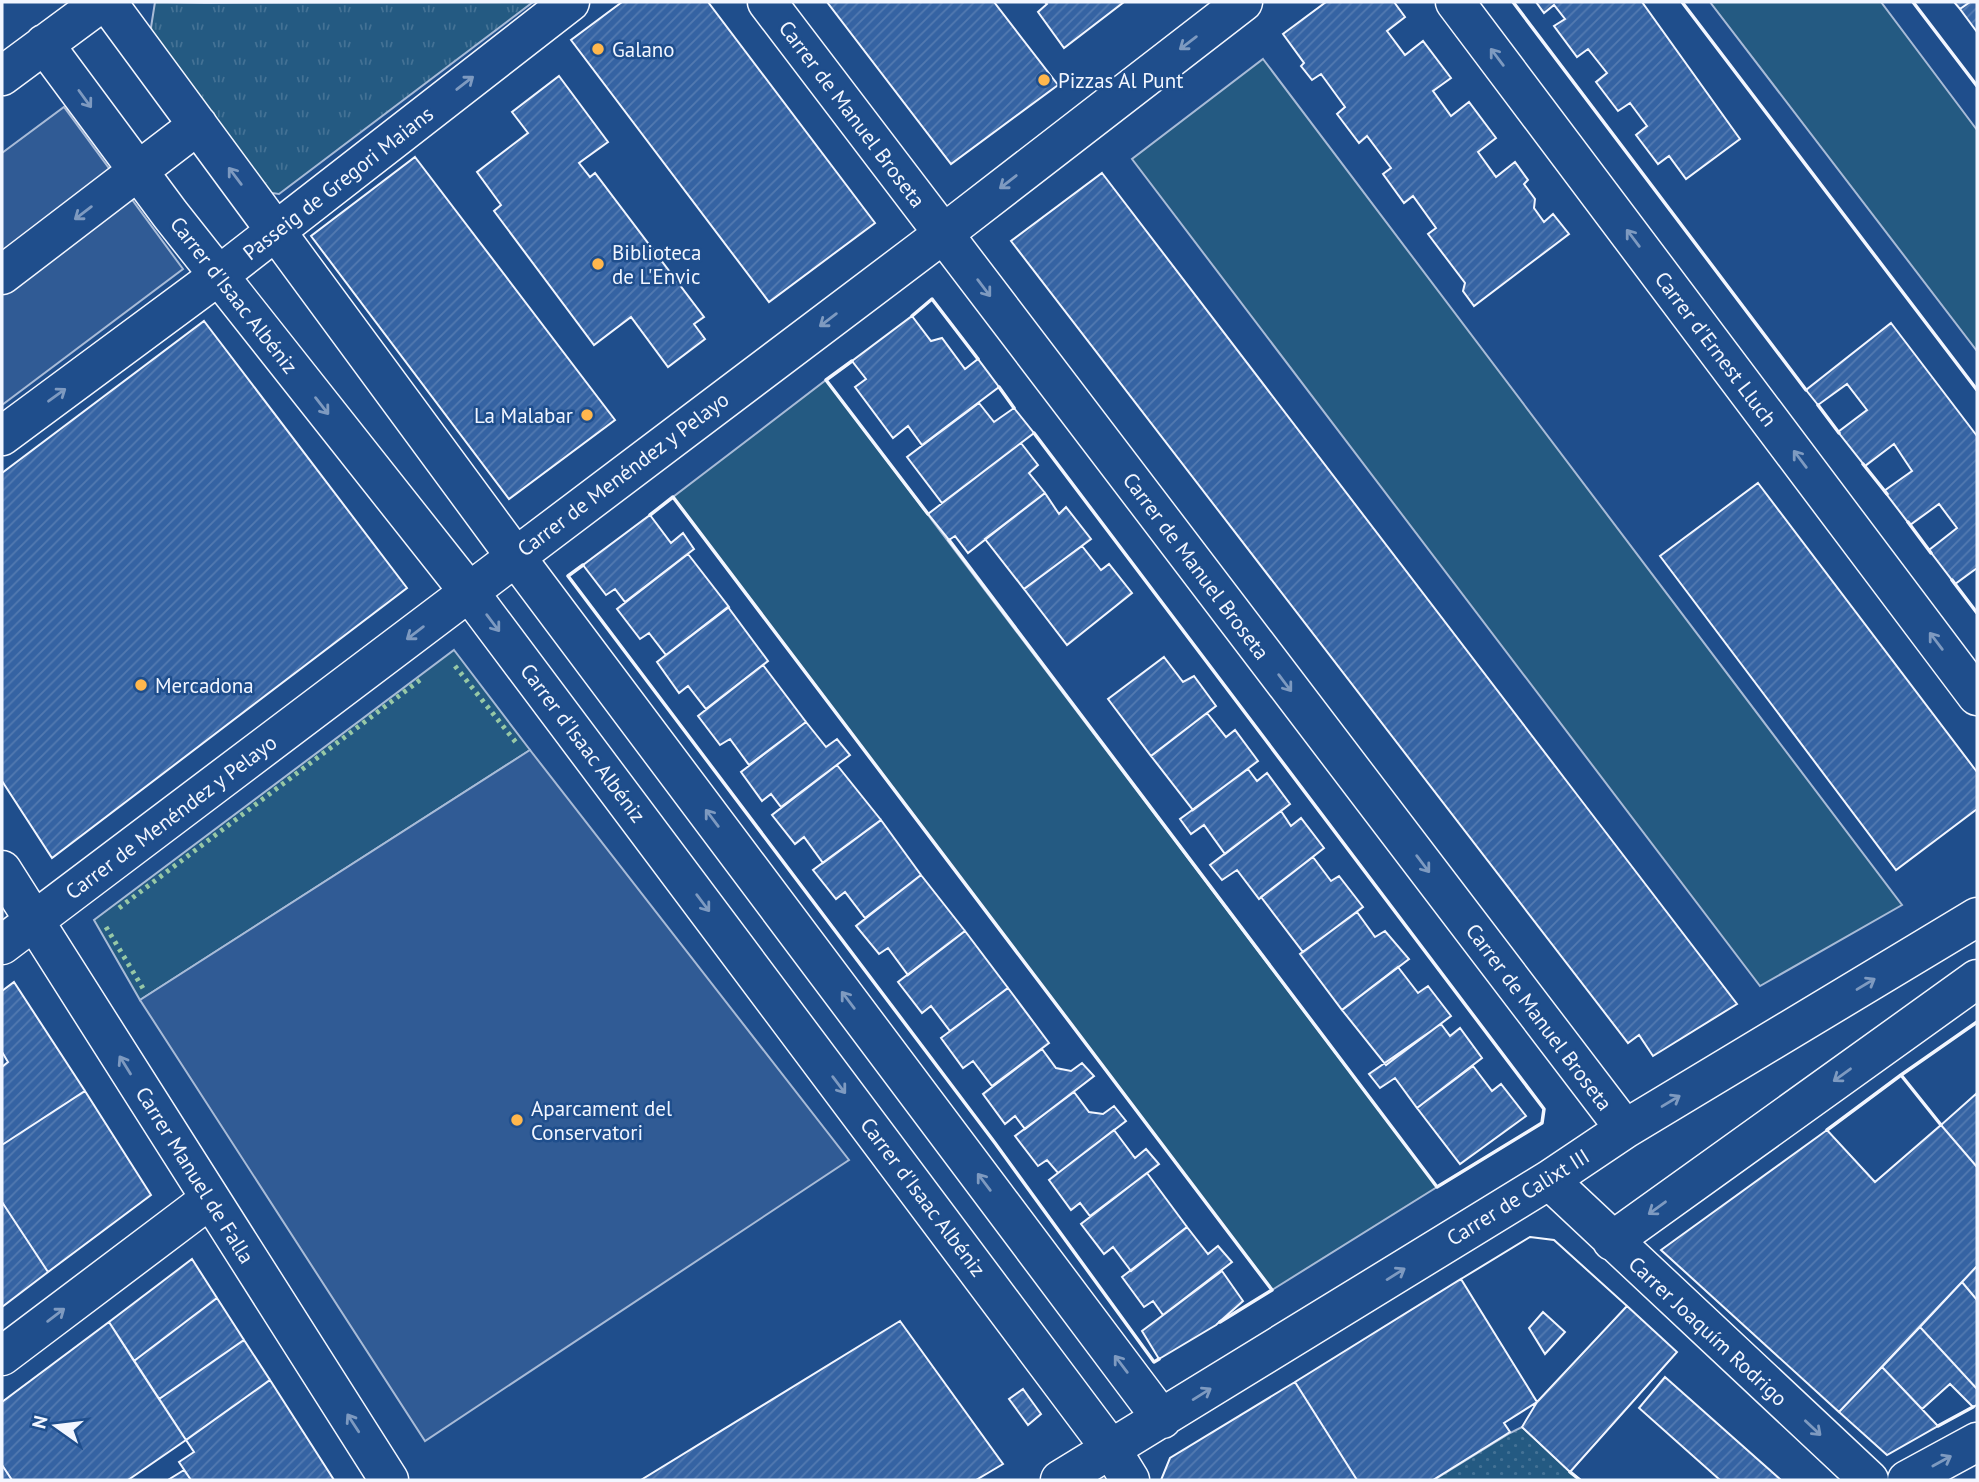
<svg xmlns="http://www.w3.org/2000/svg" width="1979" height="1482" font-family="'PT Sans',sans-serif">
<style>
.grass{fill:url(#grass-tufts);stroke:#a8bbd7;stroke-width:2}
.park{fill:#245a82;stroke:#a8bbd7;stroke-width:2}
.garden{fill:url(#garden-dots);stroke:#a8bbd7;stroke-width:2}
.parking{fill:#305b95;stroke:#a8bbd7;stroke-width:2}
.building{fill:url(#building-hatch);stroke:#f2f6ff;stroke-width:2;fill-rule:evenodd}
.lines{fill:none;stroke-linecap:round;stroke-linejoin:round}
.minor-casing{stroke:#f2f6ff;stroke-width:41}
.minor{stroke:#1f4e8c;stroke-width:38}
.hedge{stroke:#97c8a6;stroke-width:5;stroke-dasharray:3.5 5;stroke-linecap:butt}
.wall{stroke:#f2f6ff;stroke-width:3.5}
.oneway{stroke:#7e9ac0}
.poi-dot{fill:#ffb74d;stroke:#1f4e8c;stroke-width:2.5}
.labels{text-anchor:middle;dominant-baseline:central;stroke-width:5;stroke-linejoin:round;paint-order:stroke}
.poi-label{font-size:21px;fill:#f2f6ff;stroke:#1f4e8c;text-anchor:start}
.street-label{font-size:21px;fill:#f2f6ff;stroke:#1f4e8c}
</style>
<defs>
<pattern id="grass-tufts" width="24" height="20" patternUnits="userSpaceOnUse" patternTransform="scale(1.75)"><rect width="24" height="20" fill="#245a82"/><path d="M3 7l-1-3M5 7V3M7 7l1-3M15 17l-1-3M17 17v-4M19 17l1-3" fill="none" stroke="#447295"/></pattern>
<pattern id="garden-dots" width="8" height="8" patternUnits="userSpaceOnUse" patternTransform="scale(1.75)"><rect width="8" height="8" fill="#245a82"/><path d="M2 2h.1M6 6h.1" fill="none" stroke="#447295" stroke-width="1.8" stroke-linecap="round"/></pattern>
<pattern id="building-hatch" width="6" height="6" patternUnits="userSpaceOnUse" patternTransform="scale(1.75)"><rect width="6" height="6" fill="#3563a3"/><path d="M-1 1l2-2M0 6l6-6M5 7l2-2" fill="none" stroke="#537ab1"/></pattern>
</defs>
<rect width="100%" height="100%" fill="#1f4e8c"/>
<!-- grass -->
<path class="grass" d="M 155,2 L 205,3 L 533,2 L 279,194 L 264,192 L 149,40 Z"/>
<!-- park -->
<path class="park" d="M 1710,2 L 1881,2 L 1977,130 L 1977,351 Z
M 1263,59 L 1902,905 L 1760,986 L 1132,159 Z
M 826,380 L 1437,1187 L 1272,1290 L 673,497 Z
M 454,650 L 530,750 L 140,1000 L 94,920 Z"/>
<!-- garden -->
<path class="garden" d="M 1522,1427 L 1580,1480 L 1434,1480 L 1510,1433 Z"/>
<!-- parking -->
<path class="parking" d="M 64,107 L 183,269 L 2,405 L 2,153 Z
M 530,750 L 849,1160 L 425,1441 L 140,1000 Z"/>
<!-- building -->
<path class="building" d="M 622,2 L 708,2 L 875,223 L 769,302 L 571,40 Z
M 827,2 L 994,2 L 1058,85 L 951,164 Z
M 1045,2 L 1124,2 L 1064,48 L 1038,12 L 1047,4 Z
M 1326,2 L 1394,2 L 1405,17 L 1387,31 L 1405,55 L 1423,41 L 1451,78 L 1433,91 L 1451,116 L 1469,102 L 1496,138 L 1478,152 L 1496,177 L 1515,162 L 1528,180 L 1524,184 L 1535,199 L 1534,208 L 1544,222 L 1553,214 L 1569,234 L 1474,306 L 1463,291 L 1465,283 L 1428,234 L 1436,228 L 1413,196 L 1404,203 L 1383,174 L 1391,168 L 1367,136 L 1359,143 L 1337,114 L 1345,107 L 1321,74 L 1312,80 L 1301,66 L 1304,63 L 1283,34 Z
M 1536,2 L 1642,2 L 1740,139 L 1686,179 L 1669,156 L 1658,164 L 1636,135 L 1647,126 L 1630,103 L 1618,111 L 1596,82 L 1607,73 L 1588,49 L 1577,57 L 1554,26 L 1565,19 L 1554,5 L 1544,13 Z
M 1954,2 L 1970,2 L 1960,9 Z
M 1970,2 L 1977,2 L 1977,32 L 1960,9 Z
M 559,76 L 608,142 L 579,163 L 590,177 L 595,173 L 704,317 L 694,324 L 705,339 L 668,367 L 631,317 L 594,345 L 494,211 L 501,205 L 477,172 L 528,133 L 512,112 Z
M 415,157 L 615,420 L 509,499 L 311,236 Z
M 1102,173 L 1578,796 L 1737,1004 L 1653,1056 L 1639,1035 L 1628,1043 L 1011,241 Z
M 912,316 L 931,341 L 942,338 L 965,369 L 978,359 L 999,387 L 922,445 L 908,426 L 893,438 L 855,387 L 866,379 L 852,361 Z
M 204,321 L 407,588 L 52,858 L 2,781 L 2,473 Z
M 1891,323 L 1977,436 L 1977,568 L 1955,584 L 1929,550 L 1957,528 L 1939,504 L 1910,525 L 1884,491 L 1912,471 L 1894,444 L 1865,466 L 1838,432 L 1867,410 L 1847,384 L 1818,405 L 1806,390 Z
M 979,403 L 994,422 L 1014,408 L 1034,433 L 942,503 L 907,457 Z
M 1021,443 L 1038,465 L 1029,473 L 1045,493 L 968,553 L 955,536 L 949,540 L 928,514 Z
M 1758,483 L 1977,772 L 1977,809 L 1896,870 L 1660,556 Z
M 1045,493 L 1059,514 L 1066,507 L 1091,539 L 1024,589 L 985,539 Z
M 650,515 L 671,543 L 683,533 L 694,549 L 625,602 L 615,589 L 606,595 L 583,565 Z
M 1082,546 L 1101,570 L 1109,564 L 1132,593 L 1067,645 L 1024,589 Z
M 688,554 L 729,607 L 666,655 L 649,633 L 640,639 L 617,609 Z
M 728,607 L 768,661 L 706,709 L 688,686 L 679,693 L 657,662 Z
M 1164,657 L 1183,682 L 1194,676 L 1216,706 L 1151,756 L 1108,699 Z
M 763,665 L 806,722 L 749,765 L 730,739 L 720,745 L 698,716 Z
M 1207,713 L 1226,737 L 1235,730 L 1258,761 L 1193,810 L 1151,756 Z
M 806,722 L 826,747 L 837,739 L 850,755 L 781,807 L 771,794 L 762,801 L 741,772 Z
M 837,765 L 881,820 L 823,863 L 804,837 L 795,844 L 772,815 Z
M 1248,769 L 1257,781 L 1267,773 L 1290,804 L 1225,854 L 1204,825 L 1191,834 L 1180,819 Z
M 1281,811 L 1291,826 L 1301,818 L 1324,848 L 1259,899 L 1237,870 L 1222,880 L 1210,865 Z
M 881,820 L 921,875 L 865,918 L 845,892 L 836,899 L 813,870 Z
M 1313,857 L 1331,881 L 1339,876 L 1363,907 L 1303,952 L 1261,897 Z
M 921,875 L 965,931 L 908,975 L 888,948 L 879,954 L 856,926 Z
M 1357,912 L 1375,937 L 1385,931 L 1409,959 L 1342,1010 L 1300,954 Z
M 965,931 L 1008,988 L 950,1031 L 931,1006 L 922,1013 L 898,982 Z
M 1398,967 L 1418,993 L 1428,986 L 1451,1016 L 1386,1065 L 1342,1010 Z
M 14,982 L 85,1091 L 2,1145 L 2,1067 L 8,1062 L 2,1052 L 2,991 Z
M 1008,988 L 1049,1043 L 992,1086 L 973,1061 L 963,1068 L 941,1038 Z
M 1441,1024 L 1450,1036 L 1460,1028 L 1482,1058 L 1417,1108 L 1395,1078 L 1380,1088 L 1369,1074 Z
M 1042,1049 L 1056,1068 L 1071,1071 L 1082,1063 L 1094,1076 L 1025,1129 L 1015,1116 L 1005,1124 L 983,1094 Z
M 1473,1066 L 1492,1091 L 1501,1084 L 1526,1116 L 1460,1164 L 1417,1108 Z
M 85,1091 L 151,1195 L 48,1272 L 2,1202 L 2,1145 Z
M 1074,1092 L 1089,1112 L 1103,1114 L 1114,1106 L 1126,1121 L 1058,1173 L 1047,1160 L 1038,1166 L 1015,1136 Z
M 1977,1093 L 1977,1167 L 1941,1125 Z
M 1941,1125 L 1977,1167 L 1977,1266 L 1839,1412 L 1661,1250 L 1827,1130 L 1875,1182 Z
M 1114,1130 L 1135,1158 L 1146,1149 L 1159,1164 L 1090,1216 L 1080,1203 L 1071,1210 L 1049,1180 Z
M 1147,1173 L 1187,1227 L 1131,1271 L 1113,1247 L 1104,1254 L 1081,1224 Z
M 2,1202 L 48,1272 L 2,1307 Z
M 1187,1227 L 1208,1254 L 1218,1246 L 1232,1262 L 1163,1315 L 1153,1301 L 1144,1307 L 1122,1277 Z
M 1530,1237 L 1554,1240 L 1627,1306 L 1537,1402 L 1461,1279 ZM 1543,1312 L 1565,1332 L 1545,1354 L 1529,1328 Z
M 1530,1237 L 1554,1240 L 1627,1306 L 1537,1402 L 1461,1279 Z
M 192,1259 L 217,1298 L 134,1361 L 109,1322 Z
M 1977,1266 L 1977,1300 L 1962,1282 Z
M 1222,1271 L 1243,1301 L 1216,1325 L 1159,1359 L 1142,1331 Z
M 1461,1279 L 1537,1402 L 1504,1423 L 1510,1432 L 1433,1480 L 1357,1480 L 1295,1382 Z
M 1962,1282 L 1977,1300 L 1977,1389 L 1920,1327 Z
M 217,1298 L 244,1340 L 159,1399 L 134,1361 Z
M 1627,1306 L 1677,1352 L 1570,1472 L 1522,1427 L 1537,1402 Z
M 900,1321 L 1003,1464 L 976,1480 L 641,1480 Z
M 109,1322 L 186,1440 L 128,1480 L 12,1480 L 2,1465 L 2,1402 Z
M 1920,1327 L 1977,1389 L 1977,1405 L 1973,1407 L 1950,1384 L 1922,1409 L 1882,1367 Z
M 244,1340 L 270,1380 L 186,1440 L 159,1399 Z
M 1882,1367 L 1938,1426 L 1887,1455 L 1839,1412 Z
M 1665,1377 L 1781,1480 L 1720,1480 L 1639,1408 Z
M 270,1380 L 334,1480 L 191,1480 L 179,1462 L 194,1452 L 186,1440 Z
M 1295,1382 L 1357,1480 L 1161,1480 L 1170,1458 Z
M 1023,1389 L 1041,1414 L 1028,1425 L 1009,1399 Z
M 2,1465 L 12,1480 L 2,1480 Z
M 184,1470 L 191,1480 L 168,1480 Z"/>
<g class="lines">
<defs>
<path id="minor" d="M 107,2 L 515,556 L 1162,1419
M 767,2 L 1625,1129
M 1455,2 L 1977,696
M 44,44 L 170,214 L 469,592 L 1111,1449 L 1130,1480
M 2,76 L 102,2
M 2,275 L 198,125
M 2,436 L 218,276 L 570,2
M 2,870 L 389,1480
M 2,945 L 943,234 L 1243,2
M 1549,1180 L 1869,1480
M 1612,1241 L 1977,979
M 2,1356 L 210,1199
M 1060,1480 L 1549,1180 L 1625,1129 L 1977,917
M 1907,1480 L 1977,1442"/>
</defs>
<!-- minor casing -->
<use href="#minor" class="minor-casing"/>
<!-- minor -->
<use href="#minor" class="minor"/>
<!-- hedge -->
<path class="hedge" d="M 455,666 L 518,745
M 119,908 L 420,680
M 106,927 L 144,990"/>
<!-- wall -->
<path class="wall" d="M 1513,2 L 1806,390
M 1682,2 L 1977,390
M 1913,2 L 1977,86
M 912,316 L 932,299 L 978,359
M 852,361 L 826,380 L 928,514
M 999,387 L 1014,408
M 1818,405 L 1839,433
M 1863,464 L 1887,494
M 650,515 L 673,497 L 1272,1290 L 1220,1322
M 1908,522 L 1931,553
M 949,540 L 1437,1187 L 1542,1123 L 1544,1109 L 1034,433
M 583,565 L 568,576 L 995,1143 L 1154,1362 L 1159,1359
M 1952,580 L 1977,613
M 1941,1125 L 1901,1075 L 1977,1022
M 1827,1130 L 1901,1075
M 1938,1426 L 1973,1407
M 1570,1472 L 1580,1480"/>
</g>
<!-- one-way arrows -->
<defs><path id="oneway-shaft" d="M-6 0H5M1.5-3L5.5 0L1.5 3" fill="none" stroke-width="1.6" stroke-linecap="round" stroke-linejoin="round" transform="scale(1.75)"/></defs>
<g class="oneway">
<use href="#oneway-shaft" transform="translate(1188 43) rotate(143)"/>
<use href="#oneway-shaft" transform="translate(1497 57) rotate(-127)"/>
<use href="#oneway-shaft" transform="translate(465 83) rotate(-38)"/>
<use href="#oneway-shaft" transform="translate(85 99) rotate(54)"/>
<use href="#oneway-shaft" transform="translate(235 176) rotate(-127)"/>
<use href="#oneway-shaft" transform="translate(1008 182) rotate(142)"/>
<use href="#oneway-shaft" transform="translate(83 213) rotate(143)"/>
<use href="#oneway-shaft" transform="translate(1633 238) rotate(-127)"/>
<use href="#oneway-shaft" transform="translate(984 288) rotate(53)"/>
<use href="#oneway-shaft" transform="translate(828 320) rotate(143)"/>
<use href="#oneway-shaft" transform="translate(57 395) rotate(-36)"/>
<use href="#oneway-shaft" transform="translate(322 406) rotate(52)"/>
<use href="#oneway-shaft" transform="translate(1800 459) rotate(-127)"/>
<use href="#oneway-shaft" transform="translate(493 623) rotate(53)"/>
<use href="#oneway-shaft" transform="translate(415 633) rotate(143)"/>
<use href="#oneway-shaft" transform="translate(1936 641) rotate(-127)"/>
<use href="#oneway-shaft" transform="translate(1285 683) rotate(53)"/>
<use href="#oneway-shaft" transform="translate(712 818) rotate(-127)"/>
<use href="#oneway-shaft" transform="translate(1423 864) rotate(53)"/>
<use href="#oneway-shaft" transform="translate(703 903) rotate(53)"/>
<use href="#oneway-shaft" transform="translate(1866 984) rotate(-31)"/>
<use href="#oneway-shaft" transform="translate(848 1000) rotate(-127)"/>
<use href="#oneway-shaft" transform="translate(125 1065) rotate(-122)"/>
<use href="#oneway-shaft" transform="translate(1842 1075) rotate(144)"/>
<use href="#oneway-shaft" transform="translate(839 1085) rotate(53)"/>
<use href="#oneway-shaft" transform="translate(1671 1101) rotate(-31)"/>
<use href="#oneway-shaft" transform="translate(984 1182) rotate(-127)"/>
<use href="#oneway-shaft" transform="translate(1657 1208) rotate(144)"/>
<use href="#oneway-shaft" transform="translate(1396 1274) rotate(-32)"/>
<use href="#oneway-shaft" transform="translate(56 1315) rotate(-37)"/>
<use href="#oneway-shaft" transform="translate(1121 1364) rotate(-127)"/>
<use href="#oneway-shaft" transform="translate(1202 1394) rotate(-32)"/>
<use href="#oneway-shaft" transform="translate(353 1423) rotate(-123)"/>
<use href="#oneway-shaft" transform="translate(1813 1428) rotate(43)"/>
<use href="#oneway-shaft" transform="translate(1942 1461) rotate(-29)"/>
</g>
<!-- markers -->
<g class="poi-dot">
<circle cx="598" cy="49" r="7"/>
<circle cx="1044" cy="80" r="7"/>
<circle cx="598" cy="264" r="7"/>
<circle cx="587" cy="415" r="7"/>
<circle cx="141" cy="685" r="7"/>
<circle cx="517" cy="1120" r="7"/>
</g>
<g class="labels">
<!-- poi labels -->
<g class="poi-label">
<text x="612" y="49">Galano</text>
<text x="1058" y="80">Pizzas Al Punt</text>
<text x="612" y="252">Biblioteca<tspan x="612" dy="24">de L'Envic</tspan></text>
<text x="573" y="415" text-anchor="end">La Malabar</text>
<text x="155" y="685">Mercadona</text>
<text x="531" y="1108">Aparcament del<tspan x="531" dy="24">Conservatori</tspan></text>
</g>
<!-- street labels -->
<g class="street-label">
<text transform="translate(852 114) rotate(53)">Carrer de Manuel Broseta</text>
<text transform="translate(338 183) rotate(-38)">Passeig de Gregori Maians</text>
<text transform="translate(234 295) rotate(52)">Carrer d'Isaac Albéniz</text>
<text transform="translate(1716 349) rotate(53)">Carrer d'Ernest Lluch</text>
<text transform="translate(623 474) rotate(-37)">Carrer de Menéndez y Pelayo</text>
<text transform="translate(1196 566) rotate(53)">Carrer de Manuel Broseta</text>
<text transform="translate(583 743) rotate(53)">Carrer d'Isaac Albéniz</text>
<text transform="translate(171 817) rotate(-37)">Carrer de Menéndez y Pelayo</text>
<text transform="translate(1539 1017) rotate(53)">Carrer de Manuel Broseta</text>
<text transform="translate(195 1175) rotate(58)">Carrer Manuel de Falla</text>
<text transform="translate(923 1197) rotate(53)">Carrer d'Isaac Albéniz</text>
<text transform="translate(1518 1197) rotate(-32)">Carrer de Calixt III</text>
<text transform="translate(1708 1331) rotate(43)">Carrer Joaquím Rodrigo</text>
</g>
</g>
<!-- border -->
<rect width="1979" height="1482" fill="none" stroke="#f2f6ff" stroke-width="7"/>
<!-- north arrow -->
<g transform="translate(56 1426) rotate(284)" stroke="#1f4e8c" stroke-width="5" paint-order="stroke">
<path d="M0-5L12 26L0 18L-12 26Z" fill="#f2f6ff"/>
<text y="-10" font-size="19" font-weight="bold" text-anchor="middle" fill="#f2f6ff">N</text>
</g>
</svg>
